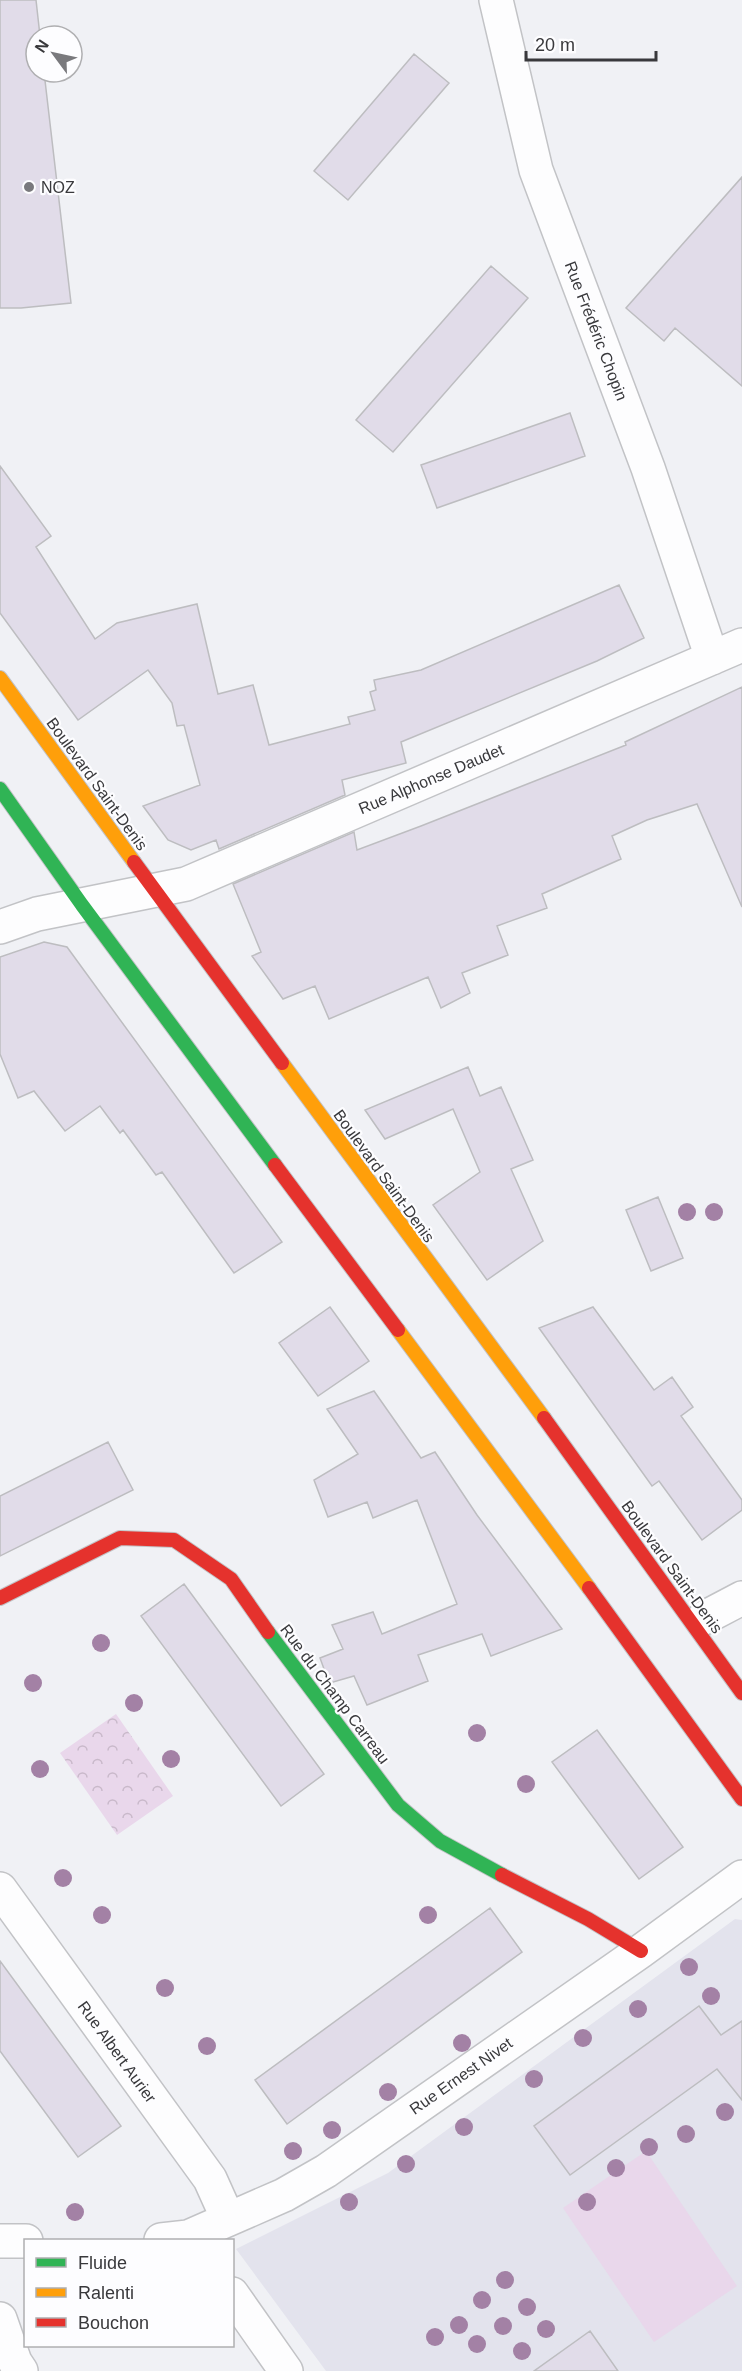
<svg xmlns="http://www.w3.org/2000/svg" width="742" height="2371" font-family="Helvetica,sans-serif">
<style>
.built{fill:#e3e3ed}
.park{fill:url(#park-crowns)}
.garden{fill:#e9d7eb}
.building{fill:#e1dce9;stroke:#bdbdc0;stroke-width:1.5}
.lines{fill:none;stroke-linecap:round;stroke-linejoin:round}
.street-casing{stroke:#c2c3c6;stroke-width:36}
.fast-casing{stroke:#c2c3c6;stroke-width:16}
.slow-casing{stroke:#c2c3c6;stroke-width:16}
.jam-casing{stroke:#c2c3c6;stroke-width:16}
.street{stroke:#fdfdfe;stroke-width:33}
.fast{stroke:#30b455;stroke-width:14}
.slow{stroke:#ff9f0a;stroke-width:14}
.jam{stroke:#e5322d;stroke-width:14}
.tree{fill:#a381a5}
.poi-dot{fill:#79797d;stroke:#fdfdff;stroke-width:2}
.labels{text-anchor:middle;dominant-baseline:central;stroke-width:4.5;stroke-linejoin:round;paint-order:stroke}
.poi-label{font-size:16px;fill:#39393c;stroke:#fdfdff;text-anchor:start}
.street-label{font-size:16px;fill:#39393c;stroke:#fdfdff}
</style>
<defs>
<pattern id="park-crowns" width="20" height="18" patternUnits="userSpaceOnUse" patternTransform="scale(1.5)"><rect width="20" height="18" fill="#e9d7eb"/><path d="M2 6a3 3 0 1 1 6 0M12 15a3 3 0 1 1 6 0" fill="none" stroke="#c9b9ca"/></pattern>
</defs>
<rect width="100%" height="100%" fill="#f0f1f5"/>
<!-- built -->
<path class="built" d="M 735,1919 L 742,1920 L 742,2371 L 326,2371 L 236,2249 L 388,2173 Z"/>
<!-- park -->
<path class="park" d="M 116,1714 L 173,1796 L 117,1835 L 60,1753 Z"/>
<!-- garden -->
<path class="garden" d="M 646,2151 L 737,2286 L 654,2342 L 563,2208 Z"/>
<!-- building -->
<path class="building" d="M 0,0 L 36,0 L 40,36 L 36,36 L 36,72 L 44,72 L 71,303 L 21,308 L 0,308 Z
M 414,54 L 449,83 L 348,200 L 314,171 Z
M 742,177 L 742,386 L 675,328 L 664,341 L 626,308 Z
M 491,266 L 528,298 L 393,452 L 356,420 Z
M 570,413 L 585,456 L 437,508 L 421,465 Z
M 0,466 L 51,536 L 36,547 L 95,639 L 117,623 L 197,604 L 218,694 L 253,685 L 269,745 L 350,724 L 348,717 L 375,710 L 370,692 L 376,690 L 374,680 L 421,670 L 619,585 L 644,638 L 597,661 L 401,742 L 406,763 L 342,780 L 345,795 L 219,849 L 216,840 L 191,850 L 168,840 L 143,806 L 200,785 L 184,725 L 177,726 L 172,703 L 148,670 L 78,720 L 0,613 Z
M 742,687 L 742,907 L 697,804 L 647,820 L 612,836 L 621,859 L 542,894 L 547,908 L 497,926 L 508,955 L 462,973 L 470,993 L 441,1008 L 428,977 L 329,1019 L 315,986 L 283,999 L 252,956 L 261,952 L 233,884 L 354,832 L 357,850 L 421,826 L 626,745 L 625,742 Z
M 44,942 L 67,947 L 282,1242 L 234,1273 L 162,1172 L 156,1175 L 123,1130 L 120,1133 L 100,1106 L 65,1131 L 34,1091 L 18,1098 L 0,1054 L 0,957 Z
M 468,1067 L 480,1096 L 501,1087 L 533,1160 L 511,1169 L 543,1241 L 487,1280 L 433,1205 L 480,1172 L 453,1109 L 385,1139 L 365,1110 Z
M 658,1197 L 683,1258 L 651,1271 L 626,1210 Z
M 330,1307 L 369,1361 L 318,1396 L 279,1343 Z
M 593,1307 L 654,1390 L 672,1377 L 693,1407 L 681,1416 L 742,1500 L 742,1510 L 702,1540 L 659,1481 L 652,1486 L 539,1328 Z
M 374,1391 L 421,1458 L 435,1452 L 477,1515 L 562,1629 L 491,1656 L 482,1634 L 418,1655 L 428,1681 L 367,1705 L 354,1676 L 330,1683 L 328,1680 L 320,1658 L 343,1649 L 332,1625 L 373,1612 L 382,1634 L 457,1604 L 417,1500 L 373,1518 L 367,1502 L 328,1517 L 314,1480 L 358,1454 L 327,1409 Z
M 108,1442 L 133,1490 L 0,1556 L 0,1496 Z
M 184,1584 L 324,1774 L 281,1806 L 141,1616 Z
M 597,1730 L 683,1847 L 639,1879 L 552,1762 Z
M 490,1908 L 522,1952 L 287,2124 L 255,2080 Z
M 0,1961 L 121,2126 L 78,2157 L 0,2051 Z
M 699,2006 L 721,2035 L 742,2021 L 742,2100 L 717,2069 L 570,2175 L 534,2126 Z
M 590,2331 L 618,2371 L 534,2371 Z"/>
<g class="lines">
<defs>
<path id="street" d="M 496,0 L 536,170 L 648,468 L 712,658
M 0,927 L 37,914 L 186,884 L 742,645
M 704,1618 L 742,1598
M 0,1889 L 210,2179 L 228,2219
M 161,2240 L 188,2237 L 284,2195 L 326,2171 L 641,1951 L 742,1877
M 0,2241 L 26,2241
M 232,2294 L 286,2371
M 0,2319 L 15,2362 L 21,2371"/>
<path id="fast" d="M 0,789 L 82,905 L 275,1165
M 268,1632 L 398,1805 L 440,1841 L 502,1875"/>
<path id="slow" d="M 0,678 L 134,862
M 282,1063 L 544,1418
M 398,1330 L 589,1588"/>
<path id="jam" d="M 134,862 L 282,1063
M 275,1165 L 398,1330
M 544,1418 L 742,1693
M 589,1588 L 742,1799
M 0,1598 L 120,1538 L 174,1540 L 231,1579 L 268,1632
M 502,1875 L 588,1919 L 641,1951"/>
</defs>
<!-- street casing -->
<use href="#street" class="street-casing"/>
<!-- fast casing -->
<use href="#fast" class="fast-casing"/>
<!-- slow casing -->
<use href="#slow" class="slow-casing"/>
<!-- jam casing -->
<use href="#jam" class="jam-casing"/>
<!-- street -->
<use href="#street" class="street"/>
<!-- fast -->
<use href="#fast" class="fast"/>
<!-- slow -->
<use href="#slow" class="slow"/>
<!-- jam -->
<use href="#jam" class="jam"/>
</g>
<!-- trees -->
<g class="tree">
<circle cx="687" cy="1212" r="9"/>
<circle cx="714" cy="1212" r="9"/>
<circle cx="101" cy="1643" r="9"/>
<circle cx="33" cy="1683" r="9"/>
<circle cx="134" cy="1703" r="9"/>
<circle cx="477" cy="1733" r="9"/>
<circle cx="171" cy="1759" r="9"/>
<circle cx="40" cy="1769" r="9"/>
<circle cx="526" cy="1784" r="9"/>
<circle cx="63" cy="1878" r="9"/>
<circle cx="102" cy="1915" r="9"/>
<circle cx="428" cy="1915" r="9"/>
<circle cx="689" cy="1967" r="9"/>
<circle cx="165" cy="1988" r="9"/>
<circle cx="711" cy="1996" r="9"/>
<circle cx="638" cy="2009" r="9"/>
<circle cx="583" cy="2038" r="9"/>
<circle cx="462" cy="2043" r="9"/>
<circle cx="207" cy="2046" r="9"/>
<circle cx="534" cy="2079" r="9"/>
<circle cx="388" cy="2092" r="9"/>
<circle cx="725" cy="2112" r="9"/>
<circle cx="464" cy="2127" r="9"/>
<circle cx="332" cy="2130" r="9"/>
<circle cx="686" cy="2134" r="9"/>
<circle cx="649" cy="2147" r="9"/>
<circle cx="293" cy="2151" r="9"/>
<circle cx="406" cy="2164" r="9"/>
<circle cx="616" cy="2168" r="9"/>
<circle cx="349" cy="2202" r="9"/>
<circle cx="587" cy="2202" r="9"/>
<circle cx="75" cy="2212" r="9"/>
<circle cx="505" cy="2280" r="9"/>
<circle cx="482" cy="2300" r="9"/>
<circle cx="527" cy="2307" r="9"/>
<circle cx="459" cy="2325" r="9"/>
<circle cx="503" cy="2326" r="9"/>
<circle cx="546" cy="2329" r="9"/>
<circle cx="435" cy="2337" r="9"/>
<circle cx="477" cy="2344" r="9"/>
<circle cx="522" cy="2351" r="9"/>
</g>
<!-- markers -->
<circle class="poi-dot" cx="29" cy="187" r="6"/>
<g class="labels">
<!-- poi labels -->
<g class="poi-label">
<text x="41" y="187">NOZ</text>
</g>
<!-- street labels -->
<g class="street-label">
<text transform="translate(596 331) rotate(69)">Rue Frédéric Chopin</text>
<text transform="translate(431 779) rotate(-23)">Rue Alphonse Daudet</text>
<text transform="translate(97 784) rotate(54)">Boulevard Saint-Denis</text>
<text transform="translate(384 1176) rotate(54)">Boulevard Saint-Denis</text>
<text transform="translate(672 1567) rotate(54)">Boulevard Saint-Denis</text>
<text transform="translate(335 1694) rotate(53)">Rue du Champ Carreau</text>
<text transform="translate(117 2052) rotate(54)">Rue Albert Aurier</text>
<text transform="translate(461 2076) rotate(-35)">Rue Ernest Nivet</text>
</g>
</g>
<!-- legend -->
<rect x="24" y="2239" width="210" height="108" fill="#fdfdff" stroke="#afafb1" stroke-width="1.5"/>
<rect x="36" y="2258" width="30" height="9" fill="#30b455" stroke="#afafb1" stroke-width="1.5"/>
<text x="78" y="2269" font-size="18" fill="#39393c">Fluide</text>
<rect x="36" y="2288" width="30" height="9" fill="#ff9f0a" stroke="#afafb1" stroke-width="1.5"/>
<text x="78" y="2299" font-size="18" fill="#39393c">Ralenti</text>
<rect x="36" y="2318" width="30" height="9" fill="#e5322d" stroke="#afafb1" stroke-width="1.5"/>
<text x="78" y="2329" font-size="18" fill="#39393c">Bouchon</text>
<!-- north arrow -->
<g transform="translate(54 54) rotate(303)"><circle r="28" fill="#fdfdff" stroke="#afafb1" stroke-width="1.5"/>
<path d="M0-4.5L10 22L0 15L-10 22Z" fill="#79797d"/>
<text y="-9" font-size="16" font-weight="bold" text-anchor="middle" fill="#39393c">N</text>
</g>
<!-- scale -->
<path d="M526 51v9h130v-9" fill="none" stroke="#39393c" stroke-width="3"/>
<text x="535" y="51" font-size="18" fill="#39393c" stroke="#fdfdff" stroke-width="4.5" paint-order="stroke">20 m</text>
</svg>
